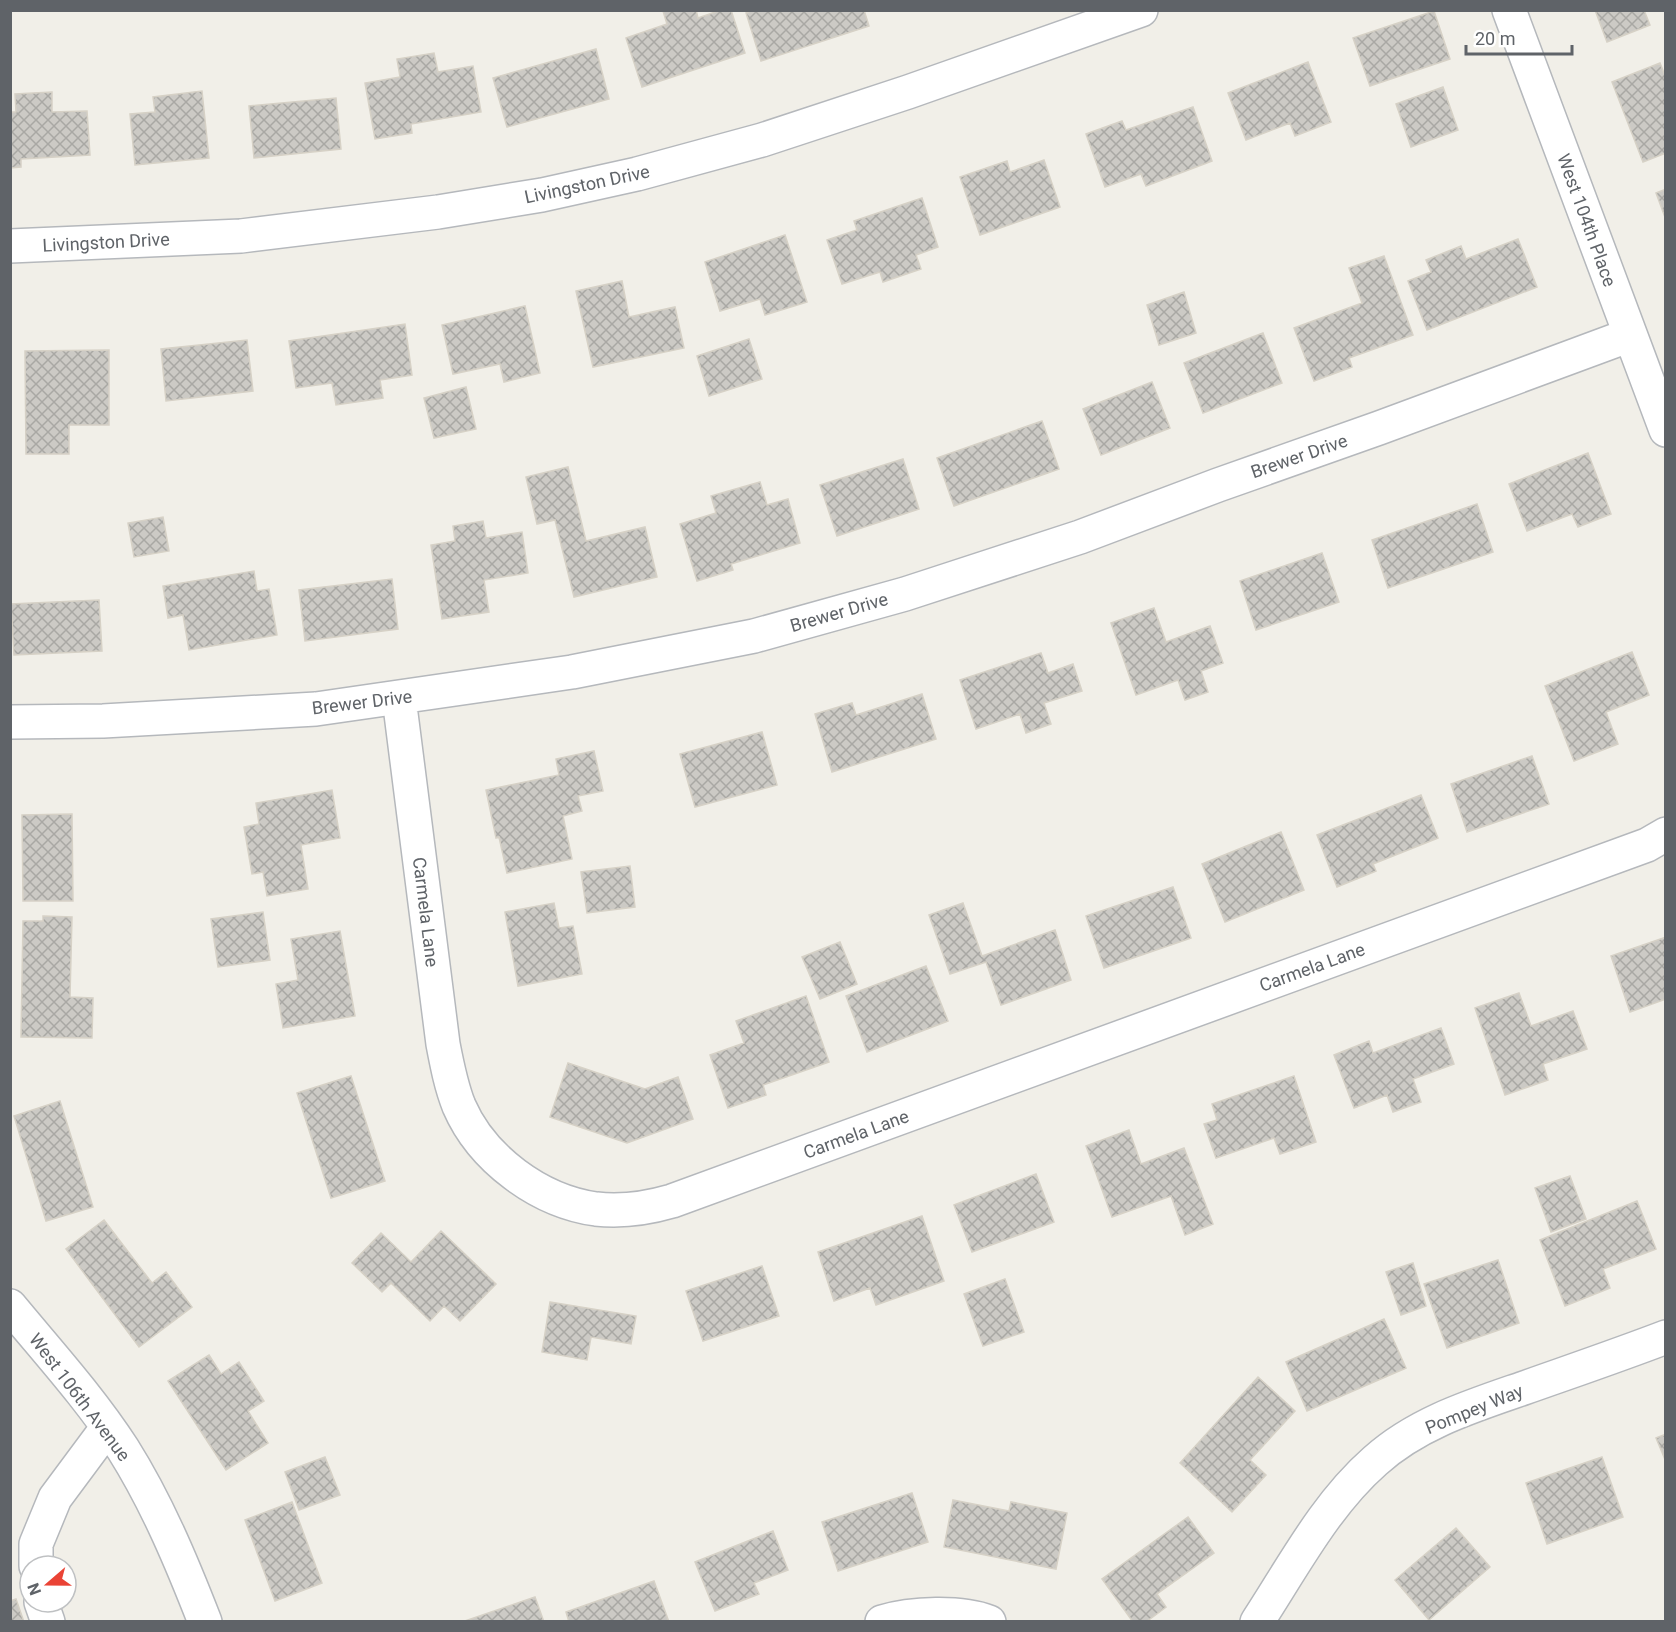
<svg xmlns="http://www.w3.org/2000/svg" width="1676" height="1632" font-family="Roboto,sans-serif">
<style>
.building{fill:url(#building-cross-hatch);stroke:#d6d1c6;stroke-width:1.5}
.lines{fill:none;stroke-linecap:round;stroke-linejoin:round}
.minor-casing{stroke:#b5b8bc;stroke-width:36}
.minor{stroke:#fff;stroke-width:33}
.labels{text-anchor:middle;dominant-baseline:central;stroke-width:6;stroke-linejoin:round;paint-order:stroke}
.street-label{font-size:18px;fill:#5f6368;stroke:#fff}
</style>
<defs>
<pattern id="building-cross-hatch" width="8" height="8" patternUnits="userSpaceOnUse" patternTransform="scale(1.5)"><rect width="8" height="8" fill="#cccac5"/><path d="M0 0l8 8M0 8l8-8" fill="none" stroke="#a9a8a4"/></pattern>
</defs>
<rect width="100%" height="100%" fill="#f1efe8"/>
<!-- building -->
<path class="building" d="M 696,10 L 698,18 L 721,10 L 731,10 L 745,53 L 642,87 L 626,38 L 667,24 L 663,11 Z
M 752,10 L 864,10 L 869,26 L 761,61 L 746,13 Z
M 1595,10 L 1644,10 L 1650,25 L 1607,42 Z
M 1434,11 L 1450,59 L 1370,86 L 1353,38 Z
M 596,49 L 609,99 L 507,127 L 493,78 Z
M 434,53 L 438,72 L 473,66 L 481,112 L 411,124 L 412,133 L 375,139 L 365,83 L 400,77 L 397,59 Z
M 1308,62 L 1331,122 L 1295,136 L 1290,123 L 1246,140 L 1228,93 Z
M 1660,63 L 1666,78 L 1666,153 L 1643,162 L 1612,82 Z
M 1443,87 L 1458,130 L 1411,147 L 1396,104 Z
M 202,91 L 209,158 L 135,165 L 130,114 L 155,112 L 153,97 Z
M 52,92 L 52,112 L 87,111 L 90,155 L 21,159 L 21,167 L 10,168 L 10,112 L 16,112 L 15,94 Z
M 336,98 L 341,149 L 254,158 L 249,106 Z
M 1193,107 L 1212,161 L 1146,186 L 1141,174 L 1105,187 L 1086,134 L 1122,121 L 1126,130 Z
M 1044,160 L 1060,207 L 980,235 L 960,177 L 1007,161 L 1010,172 Z
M 1666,189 L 1666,220 L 1656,193 Z
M 922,198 L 938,247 L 916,255 L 921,269 L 883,282 L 880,272 L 842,284 L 827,240 L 857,230 L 854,221 Z
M 785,235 L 807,302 L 765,315 L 760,299 L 720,311 L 705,262 Z
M 1518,239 L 1537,287 L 1427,330 L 1408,281 L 1431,272 L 1426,260 L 1461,246 L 1466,259 Z
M 1384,256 L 1413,335 L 1349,358 L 1352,367 L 1314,381 L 1294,328 L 1362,303 L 1349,268 Z
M 622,281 L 629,317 L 675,307 L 684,348 L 593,367 L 576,291 Z
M 1184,292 L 1196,333 L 1159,345 L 1147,305 Z
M 525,306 L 540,373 L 504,382 L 500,364 L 453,374 L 442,325 Z
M 405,324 L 412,375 L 380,380 L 383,398 L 336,405 L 332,383 L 296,388 L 289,341 Z
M 1263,333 L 1282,383 L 1203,413 L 1184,363 Z
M 749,339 L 762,379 L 709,396 L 697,356 Z
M 247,340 L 253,391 L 166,401 L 161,349 Z
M 109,350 L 109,425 L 69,425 L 69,454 L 26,454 L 25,351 Z
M 1152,382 L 1170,428 L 1101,455 L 1083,409 Z
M 466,387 L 476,429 L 434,438 L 424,398 Z
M 1042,421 L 1059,469 L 954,506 L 937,458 Z
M 1588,453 L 1611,514 L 1578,527 L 1572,514 L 1527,531 L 1509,484 Z
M 903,459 L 919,509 L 837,536 L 820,485 Z
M 568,467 L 586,541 L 645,527 L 657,577 L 574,597 L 555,520 L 537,524 L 526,477 Z
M 760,482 L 767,505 L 788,499 L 800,543 L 731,564 L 733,570 L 697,581 L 680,524 L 716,513 L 711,496 Z
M 1477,504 L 1493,552 L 1388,588 L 1372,540 Z
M 163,517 L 169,551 L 134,557 L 128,523 Z
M 483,521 L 486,538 L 522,532 L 528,573 L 484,580 L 489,612 L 442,619 L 431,545 L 455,541 L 453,526 Z
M 1322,553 L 1339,602 L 1256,630 L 1240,581 Z
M 254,571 L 257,591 L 269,589 L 277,635 L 189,650 L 183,615 L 168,618 L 163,586 Z
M 392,579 L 398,629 L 305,641 L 299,590 Z
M 99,600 L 102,651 L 14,655 L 11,604 Z
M 1154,608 L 1166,642 L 1210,626 L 1223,663 L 1201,671 L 1208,692 L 1185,700 L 1178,680 L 1136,695 L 1111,623 Z
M 1632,652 L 1649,695 L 1606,712 L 1618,744 L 1574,761 L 1545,686 Z
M 1041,653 L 1048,673 L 1073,664 L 1082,691 L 1044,703 L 1051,724 L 1026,733 L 1020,714 L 976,729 L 960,680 Z
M 922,694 L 936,739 L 832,772 L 815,714 L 852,703 L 856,715 Z
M 762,732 L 777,785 L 695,807 L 680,754 Z
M 594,751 L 603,791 L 578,796 L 582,811 L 563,816 L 572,859 L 507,873 L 499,837 L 496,838 L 486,790 L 559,775 L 556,759 Z
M 1532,756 L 1549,804 L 1467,832 L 1451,784 Z
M 332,790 L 340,838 L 301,845 L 308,889 L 267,896 L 263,872 L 252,874 L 244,827 L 259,824 L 256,803 Z
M 1421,795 L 1438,838 L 1373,864 L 1376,871 L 1337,887 L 1317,835 Z
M 72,814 L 73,901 L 23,901 L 22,815 Z
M 1281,832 L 1304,890 L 1225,922 L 1202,864 Z
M 630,866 L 635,907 L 587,913 L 581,872 Z
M 1173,887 L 1191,938 L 1104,968 L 1086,916 Z
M 554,903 L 559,928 L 573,926 L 582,974 L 518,986 L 505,912 Z
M 963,903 L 982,956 L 1055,930 L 1071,980 L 1001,1005 L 986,962 L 950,974 L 929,915 Z
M 263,912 L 270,960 L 218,967 L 211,919 Z
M 43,916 L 72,917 L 70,997 L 93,998 L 92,1038 L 21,1037 L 23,921 L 43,921 Z
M 340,931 L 355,1016 L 283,1028 L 276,984 L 298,980 L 291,939 Z
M 1666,937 L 1666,999 L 1630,1012 L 1611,956 Z
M 840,942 L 857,984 L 820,999 L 802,957 Z
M 926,966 L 948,1021 L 867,1052 L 846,996 Z
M 1519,993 L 1531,1026 L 1573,1011 L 1587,1049 L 1543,1064 L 1548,1080 L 1505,1095 L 1475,1008 Z
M 806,996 L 829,1062 L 763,1085 L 766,1095 L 728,1108 L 710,1055 L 744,1043 L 736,1021 Z
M 1441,1028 L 1454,1064 L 1413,1079 L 1421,1102 L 1393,1112 L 1387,1095 L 1354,1108 L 1334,1055 L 1369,1041 L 1373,1053 Z
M 568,1063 L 645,1089 L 678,1077 L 693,1119 L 627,1143 L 550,1117 Z
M 351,1076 L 385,1181 L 331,1198 L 297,1093 Z
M 1294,1076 L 1316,1142 L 1280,1154 L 1274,1138 L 1216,1158 L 1204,1124 L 1217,1120 L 1212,1104 Z
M 60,1101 L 93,1207 L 46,1221 L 14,1116 Z
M 1129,1130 L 1141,1164 L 1184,1148 L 1213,1224 L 1185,1235 L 1171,1196 L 1112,1217 L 1086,1146 Z
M 1036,1174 L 1054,1222 L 972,1252 L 954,1205 Z
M 1570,1176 L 1586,1219 L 1551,1232 L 1535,1188 Z
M 1637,1201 L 1656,1249 L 1603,1269 L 1610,1288 L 1565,1306 L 1540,1240 Z
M 922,1216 L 944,1281 L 876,1305 L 870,1288 L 834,1301 L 818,1252 Z
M 104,1220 L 152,1283 L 166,1272 L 192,1307 L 139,1347 L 66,1249 Z
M 441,1231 L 496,1284 L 460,1321 L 444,1306 L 430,1321 L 391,1283 L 382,1292 L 352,1263 L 381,1233 L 411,1262 Z
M 1498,1260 L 1519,1323 L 1447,1348 L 1424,1284 Z
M 1413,1263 L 1426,1306 L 1401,1315 L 1386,1272 Z
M 762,1266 L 779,1316 L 703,1341 L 686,1291 Z
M 1005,1279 L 1024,1332 L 983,1346 L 964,1294 Z
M 550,1302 L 636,1316 L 631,1344 L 591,1337 L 587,1360 L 542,1352 Z
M 1384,1319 L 1406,1368 L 1307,1411 L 1286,1362 Z
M 209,1355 L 221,1374 L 239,1362 L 264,1401 L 248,1411 L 268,1443 L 226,1470 L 168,1381 Z
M 1258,1377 L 1295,1411 L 1250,1460 L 1266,1475 L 1232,1512 L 1180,1463 Z
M 1666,1434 L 1666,1462 L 1656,1438 Z
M 325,1457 L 340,1495 L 299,1510 L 285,1472 Z
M 1602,1457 L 1623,1517 L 1547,1544 L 1526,1483 Z
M 912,1493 L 928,1542 L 838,1571 L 822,1522 Z
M 953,1500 L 1009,1511 L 1011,1502 L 1067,1513 L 1056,1569 L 944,1547 Z
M 292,1502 L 322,1583 L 275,1601 L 245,1520 Z
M 1188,1517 L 1214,1553 L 1157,1594 L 1166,1607 L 1146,1622 L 1133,1622 L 1102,1579 Z
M 1456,1528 L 1490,1567 L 1429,1620 L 1395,1580 Z
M 773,1531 L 788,1570 L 754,1583 L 759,1594 L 715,1611 L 695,1562 Z
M 654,1581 L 669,1622 L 569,1622 L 566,1612 Z
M 535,1597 L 544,1622 L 462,1622 Z
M 16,1599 L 24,1622 L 10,1622 L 10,1601 Z"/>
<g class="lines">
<defs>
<path id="minor" d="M 1509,10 L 1666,430
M 10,246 L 241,236 L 438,212 L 542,195 L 637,174 L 762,140 L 908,92 L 1141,10
M 399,698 L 443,1044 C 447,1065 451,1086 459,1106 C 482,1159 539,1201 596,1209 C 622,1212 648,1208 672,1201 L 1647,845 L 1666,834
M 10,722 L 103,721 L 316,709 L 572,672 L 754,636 L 905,594 L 1080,537 L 1218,485 L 1379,428 L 1630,335
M 10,1306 C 48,1352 90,1398 123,1449 C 157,1503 182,1563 205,1622
M 36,1566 L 36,1544 L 55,1498 L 107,1428
M 41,1602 L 48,1622
M 882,1622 C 911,1613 961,1611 989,1622
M 1257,1622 C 1293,1567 1325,1505 1375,1461 C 1417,1423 1472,1406 1524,1388 C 1572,1371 1619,1355 1666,1337"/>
</defs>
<!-- minor casing -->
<use href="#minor" class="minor-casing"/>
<!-- minor -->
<use href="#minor" class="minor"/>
</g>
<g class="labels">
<!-- street labels -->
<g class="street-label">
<text transform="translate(587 184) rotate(-12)">Livingston Drive</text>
<text transform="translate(1587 220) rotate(70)">West 104th Place</text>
<text transform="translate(106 242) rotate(-3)">Livingston Drive</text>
<text transform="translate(1299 456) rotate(-19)">Brewer Drive</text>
<text transform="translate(839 612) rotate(-16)">Brewer Drive</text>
<text transform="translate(362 702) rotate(-7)">Brewer Drive</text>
<text transform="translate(426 912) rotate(83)">Carmela Lane</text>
<text transform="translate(1312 967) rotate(-20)">Carmela Lane</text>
<text transform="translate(856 1134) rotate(-20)">Carmela Lane</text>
<text transform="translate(80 1397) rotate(53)">West 106th Avenue</text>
<text transform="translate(1474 1409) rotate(-22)">Pompey Way</text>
</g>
</g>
<!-- border -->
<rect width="1676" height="1632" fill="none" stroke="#5f6368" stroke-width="24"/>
<!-- north arrow -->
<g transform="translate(48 1584) rotate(250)"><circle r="28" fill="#ffffff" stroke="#bfc1c3" stroke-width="1.5"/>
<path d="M0-4.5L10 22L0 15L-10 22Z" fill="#ea4335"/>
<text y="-9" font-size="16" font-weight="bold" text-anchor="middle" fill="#5f6368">N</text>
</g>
<!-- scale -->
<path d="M1466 45v9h106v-9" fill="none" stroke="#5f6368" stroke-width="3"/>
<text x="1475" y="45" font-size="18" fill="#5f6368" stroke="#ffffff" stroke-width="4.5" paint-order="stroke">20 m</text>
</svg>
